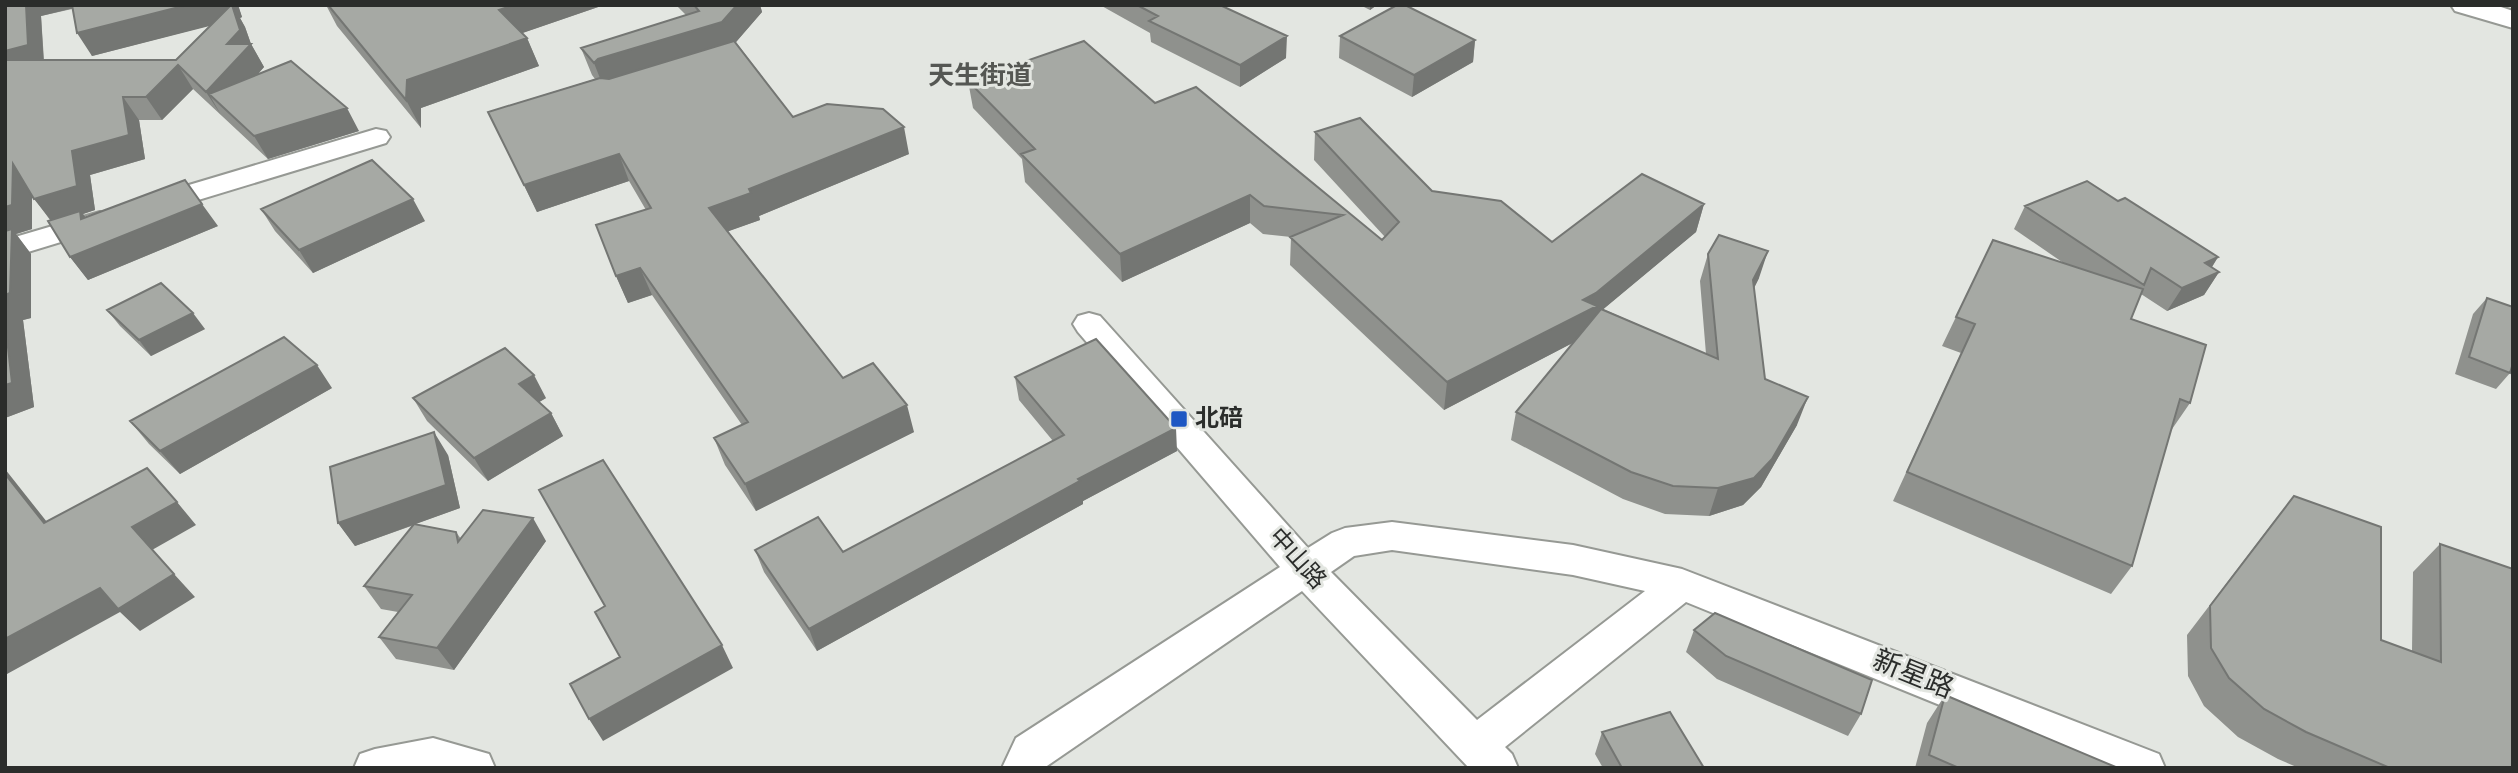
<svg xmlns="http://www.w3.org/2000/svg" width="2518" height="773" font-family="'Alegreya Sans','Noto Sans SC',sans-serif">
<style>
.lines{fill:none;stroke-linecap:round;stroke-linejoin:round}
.minor-casing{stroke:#969994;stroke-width:4}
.major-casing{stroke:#969994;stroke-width:4}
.minor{fill:#fff;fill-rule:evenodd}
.major{fill:#fff;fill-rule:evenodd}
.wall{fill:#8f918d;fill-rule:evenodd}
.shaded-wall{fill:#747673}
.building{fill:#a6a9a4;stroke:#747673;stroke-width:2}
.poi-dot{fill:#1e57c3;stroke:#e3e6e1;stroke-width:2.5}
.labels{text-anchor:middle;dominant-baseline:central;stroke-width:6;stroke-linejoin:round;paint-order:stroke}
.poi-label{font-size:24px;font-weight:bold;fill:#2b2d2b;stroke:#e3e6e1;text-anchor:start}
.street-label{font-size:24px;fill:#2b2d2b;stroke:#e3e6e1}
.far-district-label{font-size:26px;font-weight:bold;fill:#555753;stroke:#e3e6e1}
.near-street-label{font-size:28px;fill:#2b2d2b;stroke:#e3e6e1}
</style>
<rect width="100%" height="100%" fill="#e3e6e1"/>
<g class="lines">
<defs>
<path id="minor" d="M 376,129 L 386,131 L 390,137 L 386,143 L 152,214 L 142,211 L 138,205 L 142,199 Z
M 100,212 L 110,215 L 115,221 L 110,227 L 5,259 L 5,240 Z
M 1089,313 L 1100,316 L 1308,548 L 1332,533 L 1345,528 L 1392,522 L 1573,545 L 1682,569 L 2159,754 L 2165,768 L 2095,768 L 1686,602 L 1505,747 L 1512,754 L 1518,768 L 1469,768 L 1302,591 L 1044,768 L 1002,768 L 1016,738 L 1280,567 L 1078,332 L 1073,324 L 1078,316 ZM 1392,550 L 1573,575 L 1645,591 L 1477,720 L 1331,572 L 1354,556 Z
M 433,738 L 489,754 L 495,768 L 354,768 L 360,754 L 375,749 Z"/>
<path id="major" d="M 2451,5 L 2495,5 L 2513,11 L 2513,28 L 2455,11 Z"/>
</defs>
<!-- minor casing -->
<use href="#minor" class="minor-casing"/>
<!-- major casing -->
<use href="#major" class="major-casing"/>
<!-- minor -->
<use href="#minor" class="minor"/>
<!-- major -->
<use href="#major" class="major"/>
</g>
<!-- wall -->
<path class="wall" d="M 5,5 L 238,5 L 242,17 L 240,18 L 245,27 L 251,44 L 264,67 L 258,74 L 359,131 L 268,159 L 193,89 L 162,120 L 139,120 L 145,159 L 90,175 L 95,210 L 83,214 L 86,218 L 218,226 L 88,280 L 70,257 L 50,220 L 32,195 L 32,229 L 16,234 L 31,254 L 31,318 L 23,320 L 34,407 L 5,418 ZM 72,9 L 92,56 L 211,25 L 176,60 L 44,60 L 41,16 Z
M 326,5 L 604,5 L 522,33 L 527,38 L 539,66 L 421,108 L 421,128 L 337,26 Z
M 676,5 L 760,5 L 762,12 L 736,42 L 793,117 L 909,154 L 759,216 L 760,220 L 728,231 L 843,378 L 914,432 L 756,511 L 725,465 L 714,438 L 742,425 L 652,295 L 628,303 L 616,276 L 646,210 L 629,181 L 537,212 L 488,112 L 595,79 L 592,75 L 581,48 L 686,15 Z
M 1100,5 L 1220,5 L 1286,58 L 1240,87 L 1151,42 L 1150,33 Z
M 1360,5 L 1377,5 L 1370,10 Z
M 1340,36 L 1475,40 L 1473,62 L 1412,97 L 1339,58 Z
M 968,81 L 1155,103 L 1382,240 L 1385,237 L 1314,160 L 1315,132 L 1432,191 L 1552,242 L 1704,204 L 1696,232 L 1603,309 L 1706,354 L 1700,281 L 1708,254 L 1759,278 L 1754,288 L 1765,379 L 1797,425 L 1761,487 L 1743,505 L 1709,516 L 1665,514 L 1623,499 L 1511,440 L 1516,412 L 1574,342 L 1444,410 L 1290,265 L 1291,237 L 1263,234 L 1250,223 L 1122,282 L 1025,182 L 1022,159 L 973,108 Z
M 2118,201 L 2218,257 L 2212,267 L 2219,272 L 2204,295 L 2167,311 L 2141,294 L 2131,319 L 2190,403 L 2170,432 L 2132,566 L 2111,594 L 1893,501 L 1961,353 L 1942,346 L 1993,240 L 2065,264 L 2014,229 L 2025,206 Z
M 261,209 L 425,221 L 313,273 L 275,231 Z
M 2487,298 L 2510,373 L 2496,389 L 2455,374 L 2473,314 Z
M 107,310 L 205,329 L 151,356 L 120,326 Z
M 1015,377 L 1177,451 L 1083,501 L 1083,504 L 817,651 L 764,572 L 755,550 L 843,552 L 1053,441 L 1019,400 Z
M 332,388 L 180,474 L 149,444 L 130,421 Z
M 413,398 L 546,398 L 539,402 L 551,413 L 563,436 L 488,481 L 427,421 Z
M 448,455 L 460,508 L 415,524 L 456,532 L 461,539 L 546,541 L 454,670 L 396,659 L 379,637 L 398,612 L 381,609 L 364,586 L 414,525 L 355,546 L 338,523 Z
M 2294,496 L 2381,640 L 2412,651 L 2413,572 L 2440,544 L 2513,768 L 2299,768 L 2278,759 L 2238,737 L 2204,706 L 2188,676 L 2187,635 L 2271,525 Z
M 1694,630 L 1861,714 L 1848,736 L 1717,679 L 1686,652 Z
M 1945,695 L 2118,768 L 1915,768 L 1927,723 Z
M 1602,732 L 1704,768 L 1603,768 L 1595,754 Z"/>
<!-- shaded-wall -->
<path class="shaded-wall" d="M 26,5 L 82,6 L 41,16 L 44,68 L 5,82 L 5,51 Z
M 187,5 L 238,5 L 242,17 L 240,18 L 245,27 L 251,44 L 264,67 L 226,110 L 209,94 L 221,115 L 206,92 L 227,44 L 237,19 L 92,56 L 77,33 Z
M 514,5 L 604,5 L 511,37 L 499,10 Z
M 737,5 L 760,5 L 762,12 L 730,49 L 605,91 L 594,63 L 598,59 Z
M 1370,5 L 1377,5 L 1370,10 Z
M 1287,36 L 1286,58 L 1240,87 L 1240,65 Z
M 527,38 L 539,66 L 421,108 L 421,128 L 406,100 L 407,80 Z
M 1475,40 L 1473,62 L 1412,97 L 1414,75 Z
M 178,65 L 193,89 L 162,120 L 146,97 Z
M 123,97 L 139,120 L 145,159 L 90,175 L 95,210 L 83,214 L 98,234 L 53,223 L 34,199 L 72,151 Z
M 347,108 L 359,131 L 268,159 L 254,136 Z
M 904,127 L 909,154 L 759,216 L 760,220 L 718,235 L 709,208 L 749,189 Z
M 619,154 L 629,181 L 537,212 L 524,185 Z
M 13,164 L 32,188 L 32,229 L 16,234 L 31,254 L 31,318 L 23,320 L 34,407 L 5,418 L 5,207 Z
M 1250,195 L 1250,223 L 1122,282 L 1120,254 Z
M 413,199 L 425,221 L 313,273 L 299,250 Z
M 202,204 L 218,226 L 88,280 L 70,257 Z
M 1704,204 L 1696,232 L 1594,317 L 1590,334 L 1444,410 L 1447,382 L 1583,300 Z
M 1768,251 L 1759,278 L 1744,308 L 1753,280 Z
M 2218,257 L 2205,278 L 2219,272 L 2204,295 L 2167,311 L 2182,288 L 2205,263 Z
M 640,268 L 652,295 L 628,303 L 616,276 Z
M 193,313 L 205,329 L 151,356 L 139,340 Z
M 317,365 L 332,388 L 180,474 L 160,451 Z
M 534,375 L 546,398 L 531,407 L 519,384 Z
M 1808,397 L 1797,425 L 1761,487 L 1743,505 L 1709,516 L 1718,488 Z
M 907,405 L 914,432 L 756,511 L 745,484 Z
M 551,413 L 563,436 L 488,481 L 474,458 Z
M 1176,428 L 1177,451 L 1083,501 L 1083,504 L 817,651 L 809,629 L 1078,479 Z
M 434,432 L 448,455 L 460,508 L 355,546 L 338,523 Z
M 5,469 L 66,546 L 44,523 L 5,474 Z
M 177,502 L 196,525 L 152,550 L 132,527 Z
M 533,518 L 546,541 L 454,670 L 437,648 Z
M 174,574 L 195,597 L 140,631 L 120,612 L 7,674 L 5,673 L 5,639 L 100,588 Z
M 722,645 L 733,668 L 603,741 L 589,719 Z"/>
<!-- building -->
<path class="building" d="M 5,5 L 26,5 L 28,45 L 5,51 Z
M 72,5 L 187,5 L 77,33 Z
M 231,5 L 232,5 L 240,30 L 227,44 L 251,44 L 206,92 L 178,65 L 146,97 L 123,97 L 129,135 L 72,151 L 77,186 L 34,199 L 13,164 L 12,205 L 5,207 L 5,60 L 176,60 Z
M 328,5 L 514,5 L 499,10 L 527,38 L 407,80 L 406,100 Z
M 694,5 L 737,5 L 722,22 L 598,59 L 594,63 L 581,48 L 699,11 Z
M 1137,5 L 1220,5 L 1287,36 L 1240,65 L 1149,21 L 1158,16 Z
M 1397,5 L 1405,5 L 1475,40 L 1414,75 L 1340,36 Z
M 734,41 L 793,117 L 827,104 L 883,109 L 904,127 L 749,189 L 751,193 L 709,208 L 843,378 L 873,363 L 907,405 L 745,484 L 714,438 L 748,422 L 640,268 L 616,276 L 596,225 L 651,208 L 619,154 L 524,185 L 488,112 L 600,78 L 609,79 Z
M 1084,41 L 1155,103 L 1196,87 L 1382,240 L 1399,222 L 1315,132 L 1360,118 L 1432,191 L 1501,201 L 1552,242 L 1642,174 L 1704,204 L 1596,293 L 1583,300 L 1597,306 L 1447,382 L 1290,237 L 1343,215 L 1264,206 L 1250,195 L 1120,254 L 1021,154 L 1035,149 L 968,81 Z
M 291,61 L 347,108 L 254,136 L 209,94 Z
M 372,160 L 413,199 L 299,250 L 261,209 Z
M 185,180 L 202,204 L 70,257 L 48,221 L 80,211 L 81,219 Z
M 2087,181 L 2118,201 L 2125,198 L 2218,257 L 2205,263 L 2219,272 L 2182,288 L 2151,268 L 2144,285 L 2025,206 Z
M 12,229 L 10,293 L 5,295 L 5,231 Z
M 1719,235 L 1768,251 L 1753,280 L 1765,379 L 1808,397 L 1772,459 L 1754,478 L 1718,488 L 1673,486 L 1631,472 L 1516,412 L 1601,309 L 1718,359 L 1708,254 Z
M 1993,240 L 2143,289 L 2131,319 L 2206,345 L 2190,403 L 2180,399 L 2132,566 L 1907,472 L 1975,324 L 1956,317 Z
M 161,283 L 193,313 L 139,340 L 107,310 Z
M 2487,298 L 2513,307 L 2513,363 L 2510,373 L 2469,357 Z
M 5,321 L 12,383 L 5,385 Z
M 284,337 L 317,365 L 160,451 L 130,421 Z
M 1096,339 L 1176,428 L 1078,479 L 1080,481 L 809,629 L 755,550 L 818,517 L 843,552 L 1064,435 L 1015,377 Z
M 505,348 L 534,375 L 519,384 L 551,413 L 474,458 L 413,398 Z
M 434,432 L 446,485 L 338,523 L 330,467 Z
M 603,460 L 722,645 L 589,719 L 570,684 L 620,657 L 595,612 L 605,606 L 539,490 Z
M 147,468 L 177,502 L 132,527 L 174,574 L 118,609 L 100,588 L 5,639 L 5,474 L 44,523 Z
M 2294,496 L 2381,527 L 2381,640 L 2441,662 L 2440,544 L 2513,569 L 2513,768 L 2390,768 L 2306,732 L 2264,709 L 2229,678 L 2211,648 L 2210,606 Z
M 483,510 L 533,518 L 437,648 L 379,637 L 412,595 L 364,586 L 414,524 L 456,532 L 458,542 Z
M 1715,613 L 1872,680 L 1861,714 L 1726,656 L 1694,630 Z
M 1945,695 L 2118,768 L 1959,768 L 1929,755 Z
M 1670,712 L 1704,768 L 1622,768 L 1602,732 Z"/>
<!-- markers -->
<rect class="poi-dot" x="1170" y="410" width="18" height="18" rx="3.5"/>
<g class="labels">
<!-- poi labels -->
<g class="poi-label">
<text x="1195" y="419">北碚</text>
</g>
<!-- street labels -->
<g class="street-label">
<text transform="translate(1297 559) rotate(48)">中山路</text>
</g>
<!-- far-district labels -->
<g class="far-district-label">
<text x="980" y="76">天生街道</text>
</g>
<!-- near-street labels -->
<g class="near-street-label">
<text transform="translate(1913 675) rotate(22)">新星路</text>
</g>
</g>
<!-- border -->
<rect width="2518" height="773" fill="none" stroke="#2b2d2b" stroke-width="14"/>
</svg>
